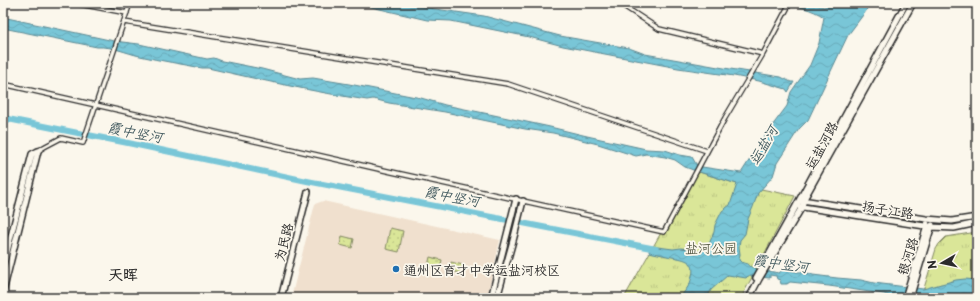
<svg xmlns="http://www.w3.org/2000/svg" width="980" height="301" font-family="'Playpen Sans','LXGW WenKai TC',sans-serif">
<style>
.built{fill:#f0e0ce}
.grass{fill:url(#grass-dots);stroke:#828862}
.park{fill:url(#park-tufts);stroke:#828862}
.water{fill:url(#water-waves);stroke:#5a8892}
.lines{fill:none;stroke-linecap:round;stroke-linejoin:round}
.river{stroke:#79c6d7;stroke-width:6}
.street-casing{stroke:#2b2b2b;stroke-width:6}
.secondary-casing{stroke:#2b2b2b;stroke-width:8}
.street{stroke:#fbf7ec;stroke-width:3.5}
.secondary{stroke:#fbf7ec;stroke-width:5}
.poi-dot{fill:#1f6fb2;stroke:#fbf7ec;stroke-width:1.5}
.labels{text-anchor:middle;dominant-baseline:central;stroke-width:3.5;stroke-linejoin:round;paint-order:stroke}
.street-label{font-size:13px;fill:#2b2b2b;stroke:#fbf7ec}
.park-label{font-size:13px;fill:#575a46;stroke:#fbf7ec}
.poi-label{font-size:13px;fill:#2b2b2b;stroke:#fbf7ec;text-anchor:start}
.water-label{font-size:14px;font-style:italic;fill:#425a5f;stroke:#fbf7ec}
.quarter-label{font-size:15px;font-weight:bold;fill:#2b2b2b;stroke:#fbf7ec}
</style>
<defs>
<pattern id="grass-dots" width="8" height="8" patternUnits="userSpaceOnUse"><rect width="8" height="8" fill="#dae698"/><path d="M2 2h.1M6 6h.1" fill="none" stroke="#bbc583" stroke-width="1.8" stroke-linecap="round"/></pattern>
<pattern id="park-tufts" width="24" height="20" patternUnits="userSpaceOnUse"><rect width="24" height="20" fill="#dae698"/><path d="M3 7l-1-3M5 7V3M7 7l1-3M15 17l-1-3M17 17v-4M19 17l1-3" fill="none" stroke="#bbc583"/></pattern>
<pattern id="water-waves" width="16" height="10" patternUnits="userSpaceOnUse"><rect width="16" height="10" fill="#79c6d7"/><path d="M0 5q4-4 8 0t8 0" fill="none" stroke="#69aab9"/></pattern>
</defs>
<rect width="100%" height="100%" fill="#fbf7ec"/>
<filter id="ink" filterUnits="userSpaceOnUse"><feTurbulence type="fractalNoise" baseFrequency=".025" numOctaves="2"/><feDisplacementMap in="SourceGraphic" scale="8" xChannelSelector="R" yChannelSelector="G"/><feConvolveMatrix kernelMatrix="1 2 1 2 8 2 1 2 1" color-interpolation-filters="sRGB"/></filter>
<g filter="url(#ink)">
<!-- built -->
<path class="built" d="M 323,201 L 500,240 L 487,298 L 291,298 L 315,204 Z"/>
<!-- grass -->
<path class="grass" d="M 390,228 L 403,231 L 399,252 L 386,249 Z
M 342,236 L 354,239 L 352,248 L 340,245 Z
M 430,257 L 442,260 L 440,269 L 428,266 Z
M 451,262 L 463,265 L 461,273 L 449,271 Z"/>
<!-- park -->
<path class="park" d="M 696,171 L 737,184 L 795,196 L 741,298 L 624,298 Z
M 977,232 L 977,298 L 921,298 L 936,249 L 939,244 L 946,237 Z"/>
<!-- water -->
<path class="water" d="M 354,3 L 403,3 L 428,8 L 484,16 L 560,36 L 629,48 L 645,54 L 724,68 L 781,77 L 791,82 L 794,82 L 788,92 L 786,89 L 759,81 L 734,76 L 678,68 L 563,46 L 529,37 L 451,21 L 427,20 Z
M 783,3 L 810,3 L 824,7 L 831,3 L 869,3 L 866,11 L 848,35 L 808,120 L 799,129 L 777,163 L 773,176 L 758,193 L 753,207 L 748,219 L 745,234 L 740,240 L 739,247 L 740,254 L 739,260 L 741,262 L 748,264 L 749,266 L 757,269 L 779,273 L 784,269 L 797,272 L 805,272 L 813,275 L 837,278 L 861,280 L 874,283 L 923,289 L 956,280 L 965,279 L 977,280 L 977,298 L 898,298 L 884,294 L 829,286 L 790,282 L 787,284 L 781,284 L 780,280 L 777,279 L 776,276 L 770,275 L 770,278 L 748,276 L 746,278 L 728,275 L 711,290 L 707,298 L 680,298 C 683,293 687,289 689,285 C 691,282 691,279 692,276 C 697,258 679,259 667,256 C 661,255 655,253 649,252 L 650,246 L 673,249 L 681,248 L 688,249 L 695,253 L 704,250 L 709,244 L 714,232 L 715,225 L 722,211 L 730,205 L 737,184 L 696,171 L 685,167 L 675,160 L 665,157 L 646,154 L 636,156 L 598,144 L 553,133 L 525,129 L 445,112 L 389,103 L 373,99 L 367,100 C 314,92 261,80 208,68 L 202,68 C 182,64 161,61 140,56 C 126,53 112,46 97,47 L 3,28 L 3,18 L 7,18 L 114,41 L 139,44 L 207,59 L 214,58 L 222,61 L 262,69 L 300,79 L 313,78 L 349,84 L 421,98 L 445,105 L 489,114 L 550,127 L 587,136 L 646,149 L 665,150 L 680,155 L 692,157 L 696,164 L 702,167 L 741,173 L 769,130 L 787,106 L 791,92 L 810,65 L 819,43 L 824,17 C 812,9 797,6 783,3 Z"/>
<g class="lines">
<!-- river -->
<path class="river" d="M 3,118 L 128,143 L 307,181 L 656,249"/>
<defs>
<path id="street" d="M 74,3 L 127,13
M 619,3 L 659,29 L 763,54
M 124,22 L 508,84 L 707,151
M 3,84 L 392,172 L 664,232 L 725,118 L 763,54 L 790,3
M 38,151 L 44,147 L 61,138 L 83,143 L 130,3"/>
<path id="secondary" d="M 802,200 L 926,219 L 952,221 L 977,217
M 800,207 L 803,207 L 931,227 L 954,228 L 977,223
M 3,267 L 32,154 L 38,151
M 756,278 L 795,208 L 906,3
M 3,292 L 38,151
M 281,298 L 308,192
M 491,298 L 516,199
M 497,298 L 514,237 L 523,201
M 749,298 L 759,279 L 802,207 L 804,199 L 913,3
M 905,298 L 927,226 L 927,224
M 910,298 L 932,225"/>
</defs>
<!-- street casing -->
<use href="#street" class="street-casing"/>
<!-- secondary casing -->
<use href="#secondary" class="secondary-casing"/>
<!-- street -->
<use href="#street" class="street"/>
<!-- secondary -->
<use href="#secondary" class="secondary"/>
</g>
</g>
<!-- markers -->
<circle class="poi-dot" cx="396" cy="269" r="4"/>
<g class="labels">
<!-- street labels -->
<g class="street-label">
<text transform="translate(821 145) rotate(-61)">运盐河路</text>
<text transform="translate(888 209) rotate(9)">扬子江路</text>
<text transform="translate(283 242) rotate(-76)">为民路</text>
<text transform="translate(907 256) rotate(-73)">银河路</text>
</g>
<!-- park labels -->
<g class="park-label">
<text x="711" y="247">盐河公园</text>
</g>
<!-- poi labels -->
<g class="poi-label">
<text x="404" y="269">通州区育才中学运盐河校区</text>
</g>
<!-- water labels -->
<g class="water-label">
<text transform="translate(135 132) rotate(11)">霞中竖河</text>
<text transform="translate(763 145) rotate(-59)">运盐河</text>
<text transform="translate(452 196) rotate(11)">霞中竖河</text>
<text transform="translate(781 263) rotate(8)">霞中竖河</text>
</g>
<!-- quarter labels -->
<g class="quarter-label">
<text x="123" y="273">天晖</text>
</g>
</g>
<!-- margin -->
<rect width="980" height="301" fill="none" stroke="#fbf7ec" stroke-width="16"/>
<rect x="8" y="8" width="964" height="285" fill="none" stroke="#2b2b2b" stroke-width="1.5" filter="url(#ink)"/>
<!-- north arrow -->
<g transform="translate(942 263) rotate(261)" stroke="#fbf7ec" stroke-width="3" paint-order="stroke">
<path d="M0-3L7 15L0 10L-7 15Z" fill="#2b2b2b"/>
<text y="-6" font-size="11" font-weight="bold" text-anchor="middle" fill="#2b2b2b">N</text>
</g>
</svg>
